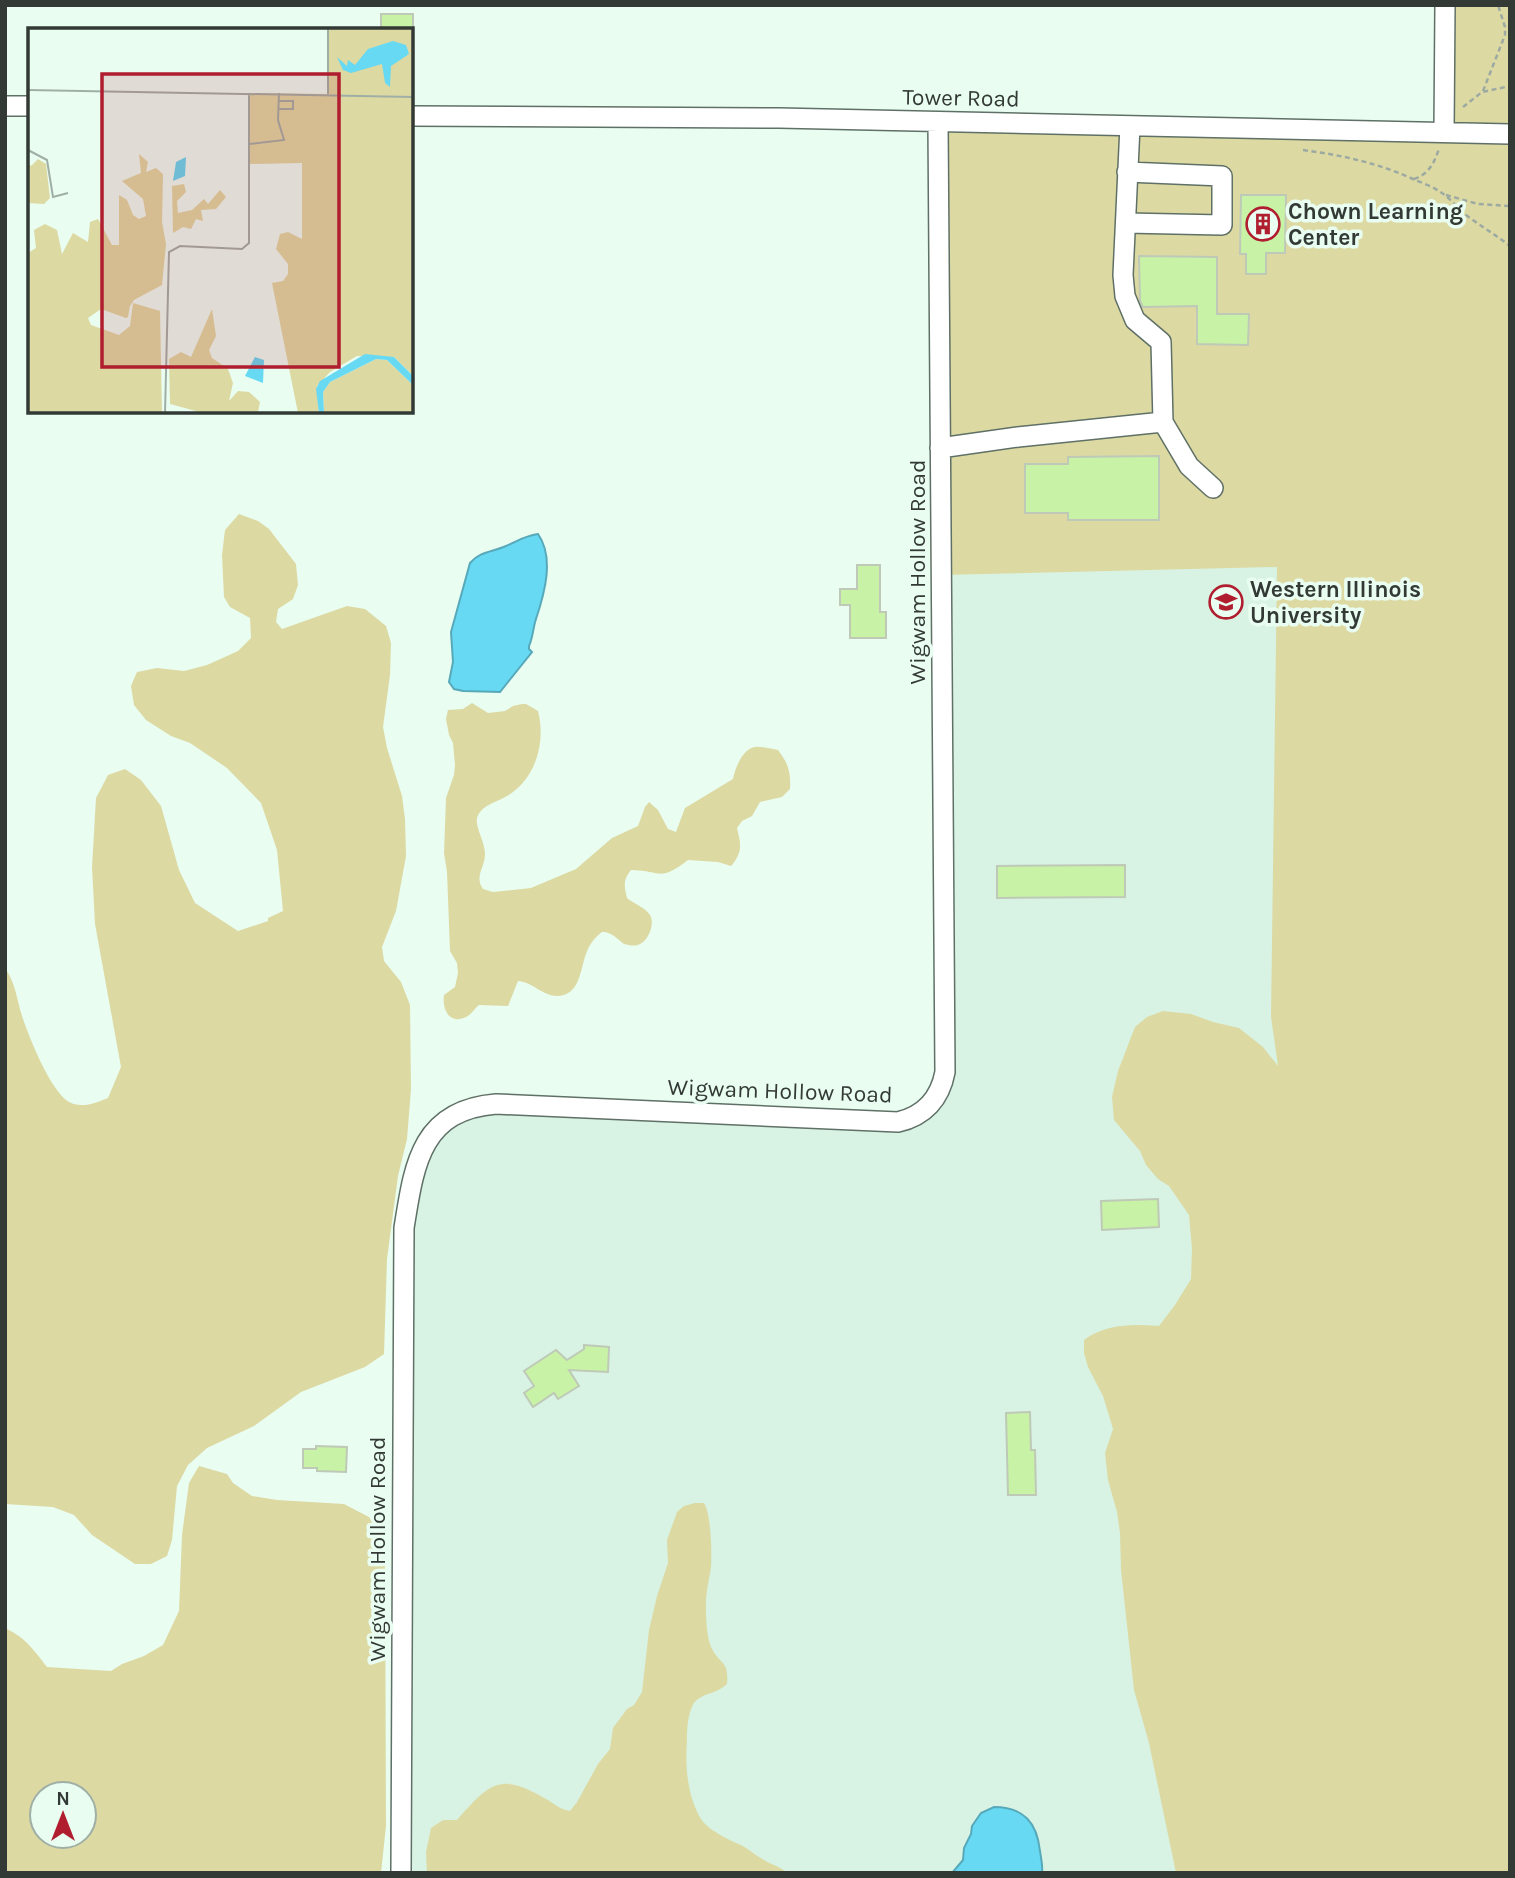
<svg xmlns="http://www.w3.org/2000/svg" width="1515" height="1878" font-family="Karla,sans-serif">
<style>
.built{fill:#d8f3e3}
.green{fill:#ddd9a3;fill-rule:evenodd}
.water{fill:#67d9f3;stroke:#57a9ba;stroke-width:2}
.building{fill:#c8f3a6;stroke:#bfc9b8;stroke-width:2}
.lines{fill:none;stroke-linecap:round;stroke-linejoin:round}
.minor-casing{stroke:#5f7066;stroke-width:22}
.path{stroke:#9caaa2;stroke-width:2.5;stroke-dasharray:5 3.5;stroke-linecap:butt}
.minor{stroke:#fff;stroke-width:19}
.labels{text-anchor:middle;dominant-baseline:central;stroke-width:7;stroke-linejoin:round;paint-order:stroke}
.street-label{font-size:23px;fill:#333a36;stroke:#e9fdf1}
.poi-label{font-size:23px;font-weight:bold;fill:#333a36;stroke:#e9fdf1;text-anchor:start}
.inset-road{fill:none;stroke:#a0afa6;stroke-width:2}
.view{fill:#b01d2f;fill-opacity:0.15;stroke:#b01d2f;stroke-width:3.5}
.inset-edge{fill:none;stroke:#333a36;stroke-width:3.5}
</style>
<rect width="100%" height="100%" fill="#e9fdf1"/>
<!-- built -->
<path class="built" d="M 1510,5 L 1510,1873 L 401,1873 L 404,1228 L 417,1167 L 465,1110 L 898,1122 L 937,1096 L 938,122 L 1444,132 Z"/>
<!-- green -->
<path class="green" d="M 1445,5 L 1510,5 L 1510,1873 L 1176,1873 L 1149,1743 L 1134,1690 L 1121,1570 L 1120,1533 L 1117,1512 L 1108,1480 L 1105,1453 L 1113,1429 L 1103,1396 L 1088,1367 L 1084,1353 L 1084,1340 C 1106,1324 1132,1324 1159,1326 L 1175,1305 L 1191,1279 L 1192,1249 L 1189,1215 L 1169,1186 L 1158,1179 L 1146,1165 L 1140,1151 L 1114,1120 L 1112,1097 L 1118,1071 L 1135,1027 L 1147,1017 L 1163,1011 L 1191,1014 L 1213,1022 L 1239,1028 L 1263,1047 L 1278,1066 L 1271,1017 L 1277,567 L 941,575 L 938,122 L 1444,132 Z
M 239,514 L 258,521 L 269,529 L 296,564 L 298,585 L 293,599 L 278,609 L 276,622 L 282,629 L 347,606 L 365,609 L 386,626 L 391,643 L 390,675 L 383,727 L 387,748 L 402,796 L 405,819 L 406,856 L 396,911 L 382,947 L 384,961 L 401,982 L 410,1005 L 411,1089 L 407,1139 L 398,1176 L 387,1259 L 384,1354 L 365,1367 L 301,1392 L 254,1426 L 207,1448 L 188,1465 L 177,1486 L 172,1540 L 167,1556 L 151,1564 L 135,1564 L 92,1535 L 74,1515 L 53,1507 L 5,1504 L 5,968 C 16,983 17,1002 23,1019 C 30,1039 52,1095 71,1103 C 84,1108 96,1103 108,1098 L 121,1067 L 95,924 L 92,867 L 96,798 L 108,775 L 125,769 L 141,780 L 161,806 L 179,870 L 195,903 L 238,931 L 268,921 L 268,918 L 283,911 L 277,850 L 261,803 L 227,768 L 190,743 L 171,736 L 146,720 L 134,705 L 131,686 L 137,672 L 157,668 L 184,671 L 207,665 L 238,651 L 251,638 L 250,618 L 230,607 L 224,597 L 222,555 L 225,530 Z
M 472,703 L 488,713 L 505,711 L 513,706 L 522,704 L 526,704 L 538,711 C 546,742 536,779 507,796 C 497,802 481,805 477,818 C 475,827 485,842 485,854 C 485,868 474,876 483,889 L 493,892 L 531,888 L 576,869 L 612,838 L 638,826 L 645,807 L 649,802 L 658,810 L 668,829 L 676,832 L 685,808 L 733,779 C 735,769 742,749 755,747 C 761,746 772,749 778,750 C 788,763 791,772 790,789 L 782,797 L 760,802 L 752,816 L 742,821 L 737,828 C 741,844 743,852 731,866 L 718,862 L 688,860 C 659,882 663,871 631,870 C 623,880 624,886 627,898 C 634,904 645,907 650,915 C 655,923 649,940 640,944 C 635,947 629,945 624,944 C 618,939 610,931 602,932 C 594,938 589,945 586,954 C 580,970 580,995 558,996 C 542,996 533,982 518,981 L 508,1006 L 479,1005 C 475,1008 471,1015 466,1017 C 449,1025 442,1009 444,995 L 455,987 L 458,973 L 457,963 L 450,951 L 447,872 L 444,853 L 446,798 L 454,775 L 455,765 L 453,743 L 449,735 L 446,719 L 448,710 L 463,709 Z
M 199,1466 L 227,1474 L 233,1483 L 252,1496 L 277,1500 L 344,1504 L 369,1517 L 385,1539 L 386,1826 L 381,1873 L 5,1873 L 5,1628 C 26,1638 33,1649 47,1667 L 111,1671 L 122,1664 L 144,1656 L 163,1645 L 179,1611 L 182,1535 L 189,1483 ZM 42,1794 L 84,1794 L 84,1836 L 42,1836 Z
M 695,1503 L 704,1503 C 711,1513 712,1553 711,1567 C 709,1581 705,1595 706,1610 C 706,1621 707,1636 711,1647 C 720,1666 729,1659 727,1684 C 716,1694 708,1692 698,1699 C 688,1706 687,1728 687,1740 C 685,1765 687,1796 701,1819 C 708,1830 729,1840 741,1845 C 749,1849 756,1856 764,1860 C 772,1865 780,1866 787,1873 L 427,1873 L 426,1852 L 431,1828 L 443,1820 L 457,1820 C 489,1784 500,1771 546,1799 C 555,1804 559,1809 570,1811 L 577,1802 L 598,1764 L 610,1749 L 613,1728 L 627,1709 L 634,1705 L 642,1692 L 649,1630 L 657,1596 L 668,1563 L 667,1540 L 677,1512 L 684,1506 Z"/>
<!-- water -->
<path class="water" d="M 538,534 C 555,558 544,595 536,619 C 533,628 533,637 529,646 L 529,649 L 532,652 L 500,692 L 463,691 L 454,689 L 449,682 L 453,662 L 451,632 L 470,563 C 480,551 493,552 506,546 C 518,541 524,536 538,534 Z
M 994,1807 C 1024,1807 1037,1823 1040,1851 C 1041,1859 1043,1865 1042,1873 L 952,1873 L 963,1860 L 964,1848 L 971,1834 L 972,1826 L 981,1813 Z"/>
<!-- building -->
<path class="building" d="M 381,14 L 413,14 L 413,30 L 381,30 Z
M 1241,195 L 1286,195 L 1285,253 L 1266,253 L 1266,274 L 1246,274 L 1246,254 L 1240,254 Z
M 1139,256 L 1217,257 L 1217,314 L 1249,314 L 1248,345 L 1197,344 L 1197,306 L 1143,307 L 1140,301 Z
M 1159,456 L 1159,520 L 1068,520 L 1068,513 L 1025,513 L 1025,464 L 1068,464 L 1068,457 Z
M 857,565 L 880,565 L 880,612 L 886,612 L 886,638 L 850,638 L 850,605 L 840,605 L 840,589 L 857,589 Z
M 1125,865 L 1125,897 L 997,898 L 997,866 Z
M 1158,1199 L 1159,1227 L 1102,1230 L 1101,1201 Z
M 584,1345 L 609,1347 L 608,1372 L 569,1370 L 579,1386 L 558,1399 L 554,1393 L 533,1407 L 524,1393 L 534,1386 L 524,1371 L 556,1350 L 567,1360 L 584,1349 Z
M 1030,1412 L 1031,1450 L 1035,1450 L 1036,1495 L 1008,1495 L 1006,1413 Z
M 316,1446 L 347,1447 L 346,1472 L 317,1471 L 317,1468 L 303,1468 L 303,1449 L 316,1449 Z"/>
<g class="lines">
<defs>
<path id="minor" d="M 5,106 L 30,106
M 411,116 L 779,118 L 1510,134
M 1444,132 L 1445,5
M 1126,223 L 1222,225 L 1222,176 L 1127,172
M 1163,422 L 1189,466 L 1213,488
M 940,448 L 1018,437 L 1163,422 L 1161,342 L 1135,320 L 1125,296 L 1123,275 L 1130,126
M 401,1873 L 404,1228 C 414,1166 420,1110 496,1104 L 898,1122 C 924,1116 940,1099 945,1072 L 938,122"/>
</defs>
<!-- minor casing -->
<use href="#minor" class="minor-casing"/>
<!-- path -->
<path class="path" d="M 1483,91 L 1505,35 L 1505,27 L 1498,5
M 1463,107 L 1482,92 L 1510,86
M 1303,150 C 1341,155 1378,163 1413,179 C 1422,183 1434,187 1442,193 C 1452,200 1460,211 1470,218 C 1484,228 1497,236 1510,246
M 1414,179 C 1429,174 1434,163 1439,149
M 1446,195 L 1478,204 L 1510,206"/>
<!-- minor -->
<use href="#minor" class="minor"/>
</g>
<!-- icons -->
<defs>
<symbol id="building-ring" viewBox="-11 -11 22 22"><circle r="9.5" fill="#e9fdf1" stroke="#b01d2f" stroke-width="1.5"/><path d="M-4-6H4V6H1V3H-1V6H-4ZM-2.5-4.3h1.7v1.8h-1.7ZM.8-4.3h1.7v1.8H.8ZM-2.5-1h1.7V.8h-1.7ZM.8-1h1.7V.8H.8Z" fill="#b01d2f"/></symbol>
<symbol id="university-ring" viewBox="-11 -11 22 22"><circle r="9.5" fill="#e9fdf1" stroke="#b01d2f" stroke-width="1.5"/><path d="M0-5L7-2L0 1L-7-2ZM-4 1L0 2.5L4 1V4Q0 6-4 4Z" fill="#b01d2f"/></symbol>
</defs>
<g fill-rule="evenodd">
<use href="#building-ring" x="1244" y="205" width="38" height="38"/>
<use href="#university-ring" x="1207" y="583" width="38" height="38"/>
</g>
<g class="labels">
<!-- street labels -->
<g class="street-label">
<text transform="translate(961 98) rotate(1)">Tower Road</text>
<text transform="translate(917 572) rotate(-90)">Wigwam Hollow Road</text>
<text transform="translate(780 1091) rotate(2)">Wigwam Hollow Road</text>
<text transform="translate(377 1549) rotate(-90)">Wigwam Hollow Road</text>
</g>
<!-- poi labels -->
<g class="poi-label">
<text x="1288" y="211">Chown Learning<tspan x="1288" dy="26">Center</tspan></text>
<text x="1250" y="589">Western Illinois<tspan x="1250" dy="26">University</tspan></text>
</g>
</g>
<!-- overview -->
<g transform="translate(28 28)">
<rect width="385" height="385" fill="#e9fdf1"/>
<path d="M 300,0 L 385,0 L 385,348 L 366,329 L 329,328 L 302,344 L 289,358 L 291,385 L 270,385 L 244,255 L 255,253 L 260,246 L 260,236 L 248,221 L 252,206 L 260,204 L 274,211 L 274,135 L 221,136 L 221,65 L 300,66 ZM 111,126 L 120,134 L 118,144 L 128,140 L 135,146 L 134,194 L 138,216 L 134,257 L 106,272 L 102,278 L 100,289 L 98,290 L 73,281 L 60,290 L 63,297 L 91,307 L 102,298 L 105,275 L 132,283 L 134,385 L 0,385 L 0,225 L 8,220 L 6,202 L 17,196 L 29,202 L 34,226 L 45,205 L 60,214 L 62,194 L 70,191 L 84,217 L 91,217 L 91,167 L 99,172 L 105,187 L 111,191 L 118,188 L 115,171 L 94,153 L 113,145 ZM 10,131 L 18,136 L 22,170 L 16,176 L 0,175 L 0,135 L 3,138 ZM 156,156 L 158,164 L 149,173 L 150,185 L 164,182 L 176,171 L 180,176 L 192,162 L 198,169 L 188,181 L 173,182 L 175,193 L 168,191 L 163,201 L 155,199 L 145,205 L 144,158 ZM 184,281 L 188,308 L 181,322 L 184,330 L 200,341 L 205,355 L 201,373 L 210,363 L 221,364 L 232,374 L 230,384 L 175,385 L 142,376 L 141,331 L 153,324 L 163,329 ZM 348,331 L 359,332 L 385,357 L 385,385 L 296,385 L 295,364 L 302,354 Z" fill="#ddd9a3"/>
<path d="M 365,13 L 378,17 L 381,26 L 363,38 L 362,59 L 357,55 L 354,36 L 323,45 L 315,42 L 309,29 L 319,38 L 320,32 L 327,37 L 340,21 ZM 158,129 L 157,148 L 145,153 L 148,134 ZM 337,326 L 366,329 L 385,348 L 385,357 L 359,332 L 348,331 L 302,354 L 295,364 L 296,385 L 291,385 L 288,361 L 292,353 ZM 227,329 L 236,332 L 235,355 L 217,348 Z" fill="#67d9f3"/>
<path class="inset-road" d="M 0,62 L 385,69M 300,66 L 300,0M 250,81 L 265,81 L 265,73 L 250,73M 221,116 L 256,112 L 250,92 L 251,65M 0,122 L 19,132 L 25,169 L 40,165M 137,385 L 141,224 L 152,218 L 214,221 L 221,215 L 221,65"/>
<path class="view" d="M 74,46 L 311,46 L 311,339 L 74,339 Z"/>
<rect width="385" height="385" class="inset-edge"/>
</g>
<!-- border -->
<rect width="1515" height="1878" fill="none" stroke="#333a36" stroke-width="14"/>
<!-- north arrow -->
<g transform="translate(63 1815)"><circle r="33" fill="#e9fdf1" stroke="#a0afa6" stroke-width="2"/>
<path d="M0-5L12 26L0 18L-12 26Z" fill="#b01d2f"/>
<text y="-10" font-size="19" font-weight="bold" text-anchor="middle" fill="#333a36">N</text>
</g>
</svg>
